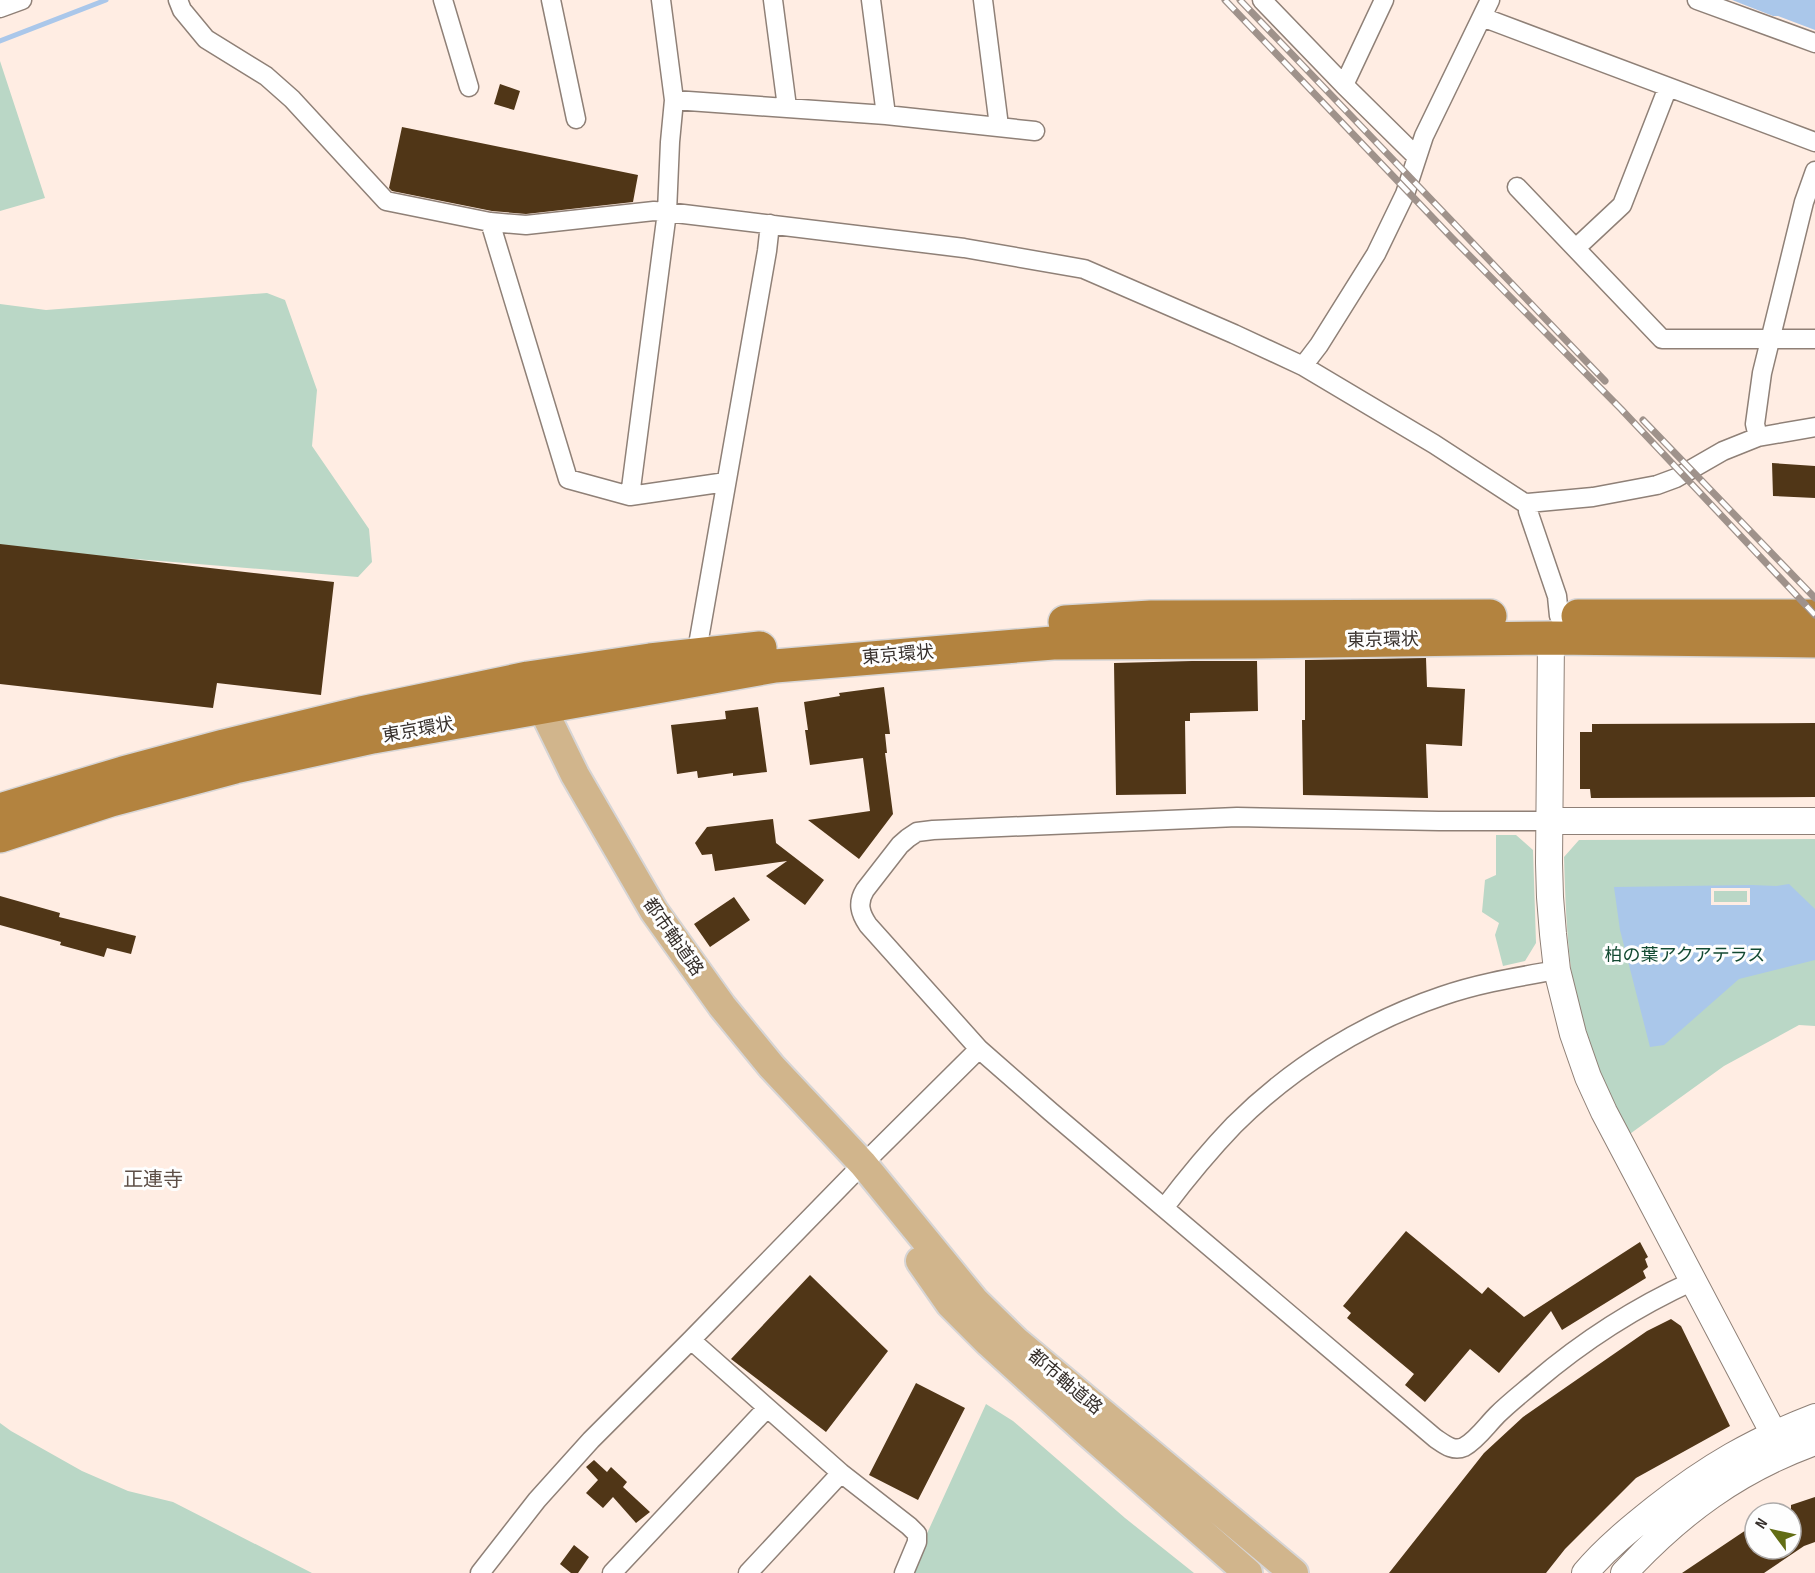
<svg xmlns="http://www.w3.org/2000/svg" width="1815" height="1573" font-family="'Sofia Sans Condensed','Noto Sans JP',sans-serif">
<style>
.green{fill:#bad7c6}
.water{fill:#aac7ea;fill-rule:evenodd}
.pier{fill:#ffede3;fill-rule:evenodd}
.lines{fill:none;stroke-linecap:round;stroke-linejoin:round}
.stream{stroke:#aac7ea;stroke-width:5}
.building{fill:#503617}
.street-casing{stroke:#8f8077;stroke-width:21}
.secondary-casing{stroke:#8f8077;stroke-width:28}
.primary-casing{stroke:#d7d5d5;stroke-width:32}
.highway-casing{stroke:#d7d5d5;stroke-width:36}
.street{stroke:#fff;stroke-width:18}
.secondary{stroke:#fff;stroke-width:26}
.primary{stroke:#d1b58c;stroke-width:28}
.highway{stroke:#b3833f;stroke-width:33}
.rail-casing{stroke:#9f928b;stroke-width:7}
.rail{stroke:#fefefe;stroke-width:4.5;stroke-dasharray:14;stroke-linecap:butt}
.labels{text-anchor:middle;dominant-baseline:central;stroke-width:6;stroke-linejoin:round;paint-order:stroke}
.street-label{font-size:18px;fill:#362f2b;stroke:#fefefe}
.park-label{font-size:18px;fill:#134a32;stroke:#fefefe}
.neighbourhood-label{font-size:20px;fill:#5e4f47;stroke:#fefefe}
</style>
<rect width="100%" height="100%" fill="#ffede3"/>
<!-- green -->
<path class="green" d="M 0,61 L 45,198 L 0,211 Z
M 267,293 L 285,300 L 317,390 L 312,446 L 369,529 L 372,562 L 358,577 L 0,548 L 0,304 L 46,310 Z
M 1496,835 L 1516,835 L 1533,850 L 1536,943 L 1525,961 L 1503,966 L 1495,935 L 1499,923 L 1482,912 L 1485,880 L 1496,875 Z
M 1815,839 L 1815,1026 L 1799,1025 L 1724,1066 L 1627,1136 C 1614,1108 1600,1081 1590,1052 C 1568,989 1566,923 1564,857 L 1579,840 Z
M 986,1404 L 1013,1421 L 1125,1518 L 1194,1573 L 909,1573 Z
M 0,1423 L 11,1431 L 82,1471 L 128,1491 L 173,1502 L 312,1573 L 0,1573 Z"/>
<!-- water -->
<path class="water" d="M 1732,0 L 1815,0 L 1815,30 L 1778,16 L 1773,16 Z
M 1789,884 L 1815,909 L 1815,960 L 1739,979 L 1664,1045 L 1650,1047 L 1620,930 L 1614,887 L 1752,885 L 1776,886 ZM 1749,888 L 1750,904 L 1711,905 L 1711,889 Z"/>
<!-- pier -->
<path class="pier" d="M 1711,888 L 1750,888 L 1750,905 L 1711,905 ZM 1714,891 L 1747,891 L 1747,902 L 1714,902 Z"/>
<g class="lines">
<!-- stream -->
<path class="stream" d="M 0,41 L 106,0"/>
</g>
<!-- building -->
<path class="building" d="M 500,84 L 520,91 L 514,110 L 494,104 Z
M 402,127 L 638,175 L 633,202 L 526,214 L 492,211 L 392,191 L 389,188 Z
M 1772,463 L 1815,466 L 1815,498 L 1773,496 Z
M 0,544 L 334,582 L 321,695 L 217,683 L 213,708 L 0,684 Z
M 1426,658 L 1427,687 L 1465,689 L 1462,746 L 1426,744 L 1428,798 L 1303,795 L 1302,720 L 1305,720 L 1305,660 Z
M 1192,661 L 1257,661 L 1258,711 L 1190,713 L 1190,721 L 1185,721 L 1186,794 L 1116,795 L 1114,663 Z
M 884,687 L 890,734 L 885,734 L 887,753 L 885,753 L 893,814 L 859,859 L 808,820 L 870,811 L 863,758 L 810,765 L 805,730 L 808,730 L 804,702 L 840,696 L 839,693 Z
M 758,707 L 767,772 L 733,776 L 733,773 L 698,778 L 697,771 L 677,774 L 671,725 L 726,719 L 725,711 Z
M 1815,723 L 1815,797 L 1591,798 L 1590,789 L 1580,789 L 1580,732 L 1592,732 L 1592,724 Z
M 773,819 L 776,843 L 824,880 L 805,905 L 766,876 L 787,861 L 715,871 L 712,854 L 702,855 L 695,843 L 707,827 Z
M 0,896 L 60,913 L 59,917 L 136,936 L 131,954 L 107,948 L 104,957 L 60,945 L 61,942 L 0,925 Z
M 734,897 L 750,920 L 710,947 L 694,924 Z
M 1406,1231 L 1482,1294 L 1488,1287 L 1524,1317 L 1640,1242 L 1648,1257 L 1645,1259 L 1648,1267 L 1643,1271 L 1646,1278 L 1562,1330 L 1551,1311 L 1499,1373 L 1470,1349 L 1425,1402 L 1405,1385 L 1414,1374 L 1347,1318 L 1351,1313 L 1343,1306 Z
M 810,1275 L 888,1351 L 826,1432 L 731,1359 Z
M 1671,1319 L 1681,1326 L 1730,1426 L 1636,1478 L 1565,1549 L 1546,1573 L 1389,1573 L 1484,1453 L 1523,1417 L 1647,1331 Z
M 916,1383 L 965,1408 L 918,1500 L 869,1475 Z
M 594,1460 L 607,1472 L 611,1467 L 627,1482 L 623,1487 L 650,1512 L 636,1523 L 613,1497 L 603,1508 L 586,1493 L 598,1480 L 586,1467 Z
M 1815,1497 L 1815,1542 L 1804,1546 L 1764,1573 L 1682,1573 L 1755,1524 L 1755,1549 L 1791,1549 L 1791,1505 Z
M 574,1545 L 589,1557 L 578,1573 L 571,1573 L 560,1564 Z"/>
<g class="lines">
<defs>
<path id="street" d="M 178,0 L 182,10 L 206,39 L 266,76 L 292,99 L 386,201 L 490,222 L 526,225 L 654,211 L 667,212 L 964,248 L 1084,269 L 1234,334 L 1303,366 L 1434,444 L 1523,502 L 1528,503 L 1593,497 L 1657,485 L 1676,478 L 1723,451 L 1758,437 L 1815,427
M 443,0 L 469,87
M 551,0 L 576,119
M 773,0 L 787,107
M 871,0 L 886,115
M 983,0 L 999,126
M 1262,0 L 1344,85 L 1417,157
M 1697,0 L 1815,43
M 0,8 L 22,0
M 1482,17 L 1815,142
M 1344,85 L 1384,0
M 674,100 L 886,115 L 1035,131
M 1517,187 L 1662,339 L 1815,339
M 490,222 L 568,479 L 630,496 L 726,482
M 1576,248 L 1622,205 L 1668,87
M 1303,366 L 1319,345 L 1376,254 L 1405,194 L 1424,136 L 1490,0
M 1758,437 L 1755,424 L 1762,373 L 1804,202 L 1815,171
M 630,496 L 667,212 L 670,142 L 674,100 L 661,0
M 1528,503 L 1528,511 L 1557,596 L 1559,616
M 695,662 L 767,251 L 770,224
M 1550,821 L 1439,821 L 1237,817 L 933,830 L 917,832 L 908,838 L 900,845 L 865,890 C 857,903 860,913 868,925 L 979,1049 L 1051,1112 L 1435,1438 C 1444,1444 1453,1452 1464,1447 C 1477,1440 1487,1425 1497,1415 C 1509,1403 1522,1393 1535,1382 C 1583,1341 1636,1307 1693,1281
M 1164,1208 C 1186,1179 1209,1151 1234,1125 C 1292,1067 1365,1022 1442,996 C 1479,983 1518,977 1557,970
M 691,1340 L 841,1473 L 909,1526 L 917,1534 L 917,1542 L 904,1573
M 480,1573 L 537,1500 L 591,1440 L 691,1340 L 851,1176 L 979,1049
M 612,1573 L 767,1408
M 748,1573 L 841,1473"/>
<path id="secondary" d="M 1551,638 L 1549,863 L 1550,897 L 1553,934 L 1557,970 L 1573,1034 L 1588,1077 L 1604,1112 L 1774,1434
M 1550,821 L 1815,821
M 1585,1573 C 1606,1548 1631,1528 1656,1508 C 1708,1467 1753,1441 1815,1417
M 1624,1573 C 1680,1513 1737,1470 1815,1442"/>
<path id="primary" d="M 532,687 L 575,775 L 654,911 L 722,1006 L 772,1067 L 863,1164 L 975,1301 L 1016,1341 L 1294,1573
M 920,1261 L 950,1304 L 989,1343 L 1087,1432 L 1248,1573"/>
<path id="highway" d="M 1578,616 L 1815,616
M 1065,622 L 1151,617 L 1490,616
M 0,810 L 123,773 L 224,746 L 361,713 L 528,678 L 650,660 L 760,648
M 0,836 L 111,800 L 235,767 L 373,737 L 775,666 L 1053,643 L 1255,642 L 1551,638 L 1815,641"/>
</defs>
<!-- street casing -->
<use href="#street" class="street-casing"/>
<!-- secondary casing -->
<use href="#secondary" class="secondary-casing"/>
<!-- primary casing -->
<use href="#primary" class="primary-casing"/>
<!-- highway casing -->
<use href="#highway" class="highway-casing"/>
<!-- street -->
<use href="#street" class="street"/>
<!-- secondary -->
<use href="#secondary" class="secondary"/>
<!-- primary -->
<use href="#primary" class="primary"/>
<!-- highway -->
<use href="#highway" class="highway"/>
<defs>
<path id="rail" d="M 1225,0 L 1452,238 L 1621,409 L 1815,615
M 1240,0 L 1605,381
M 1643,420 L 1815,598"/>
</defs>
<!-- rail casing -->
<use href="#rail" class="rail-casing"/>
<!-- rail -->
<use href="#rail" class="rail"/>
</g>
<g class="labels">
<!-- street labels -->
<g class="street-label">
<text transform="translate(1383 640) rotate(-1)">東京環状</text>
<text transform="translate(898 655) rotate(-5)">東京環状</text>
<text transform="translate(418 730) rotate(-10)">東京環状</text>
<text transform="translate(673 937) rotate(55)">都市軸道路</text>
<text transform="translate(1065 1382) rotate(40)">都市軸道路</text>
</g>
<!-- park labels -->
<g class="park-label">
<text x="1685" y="955">柏の葉アクアテラス</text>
</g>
<!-- neighbourhood labels -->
<g class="neighbourhood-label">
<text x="153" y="1180">正連寺</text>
</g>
</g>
<!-- north arrow -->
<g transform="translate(1773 1531) rotate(303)"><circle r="28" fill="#fefefe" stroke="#aeabaa" stroke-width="1.5"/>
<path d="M0-4.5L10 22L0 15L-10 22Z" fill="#626d14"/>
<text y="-9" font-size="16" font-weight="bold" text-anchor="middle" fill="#362f2b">N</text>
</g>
</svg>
